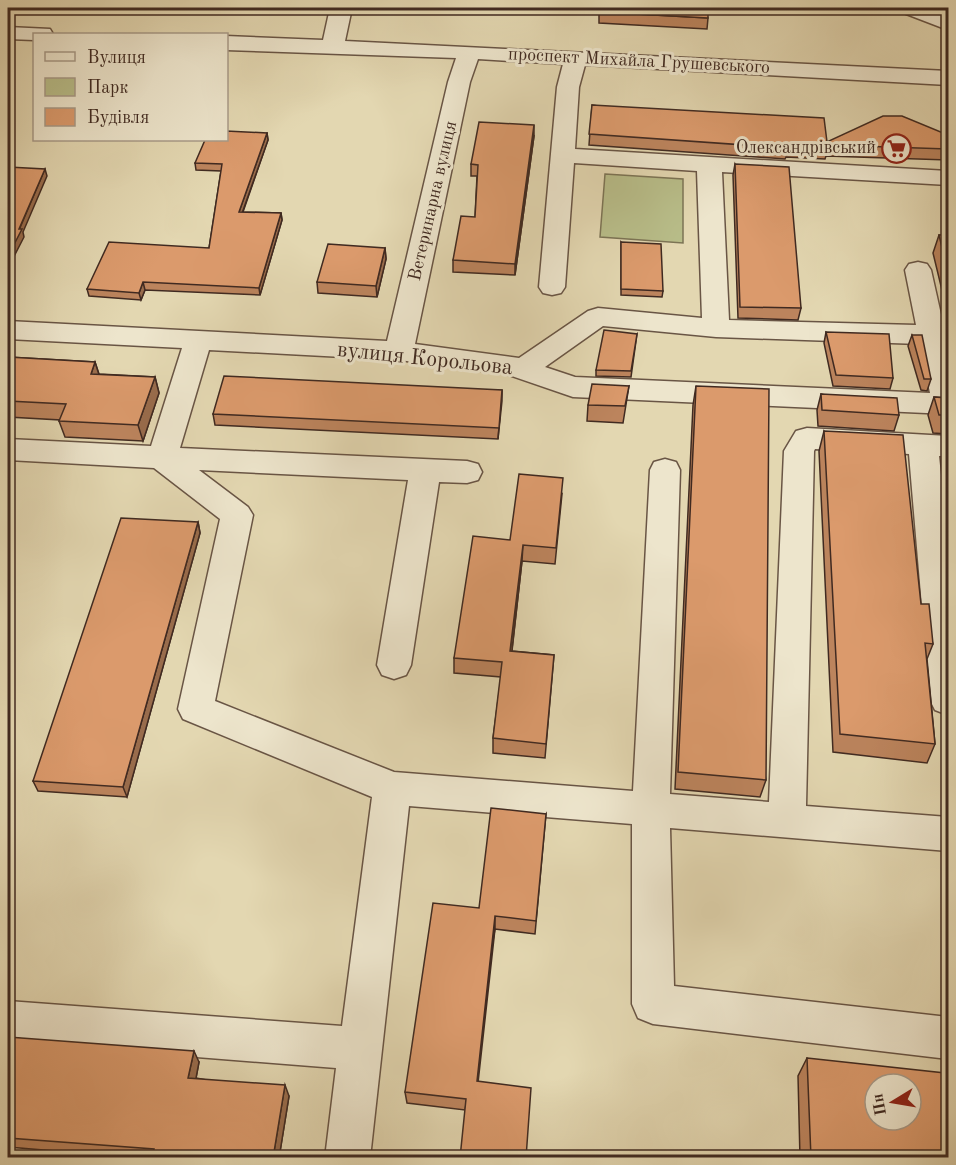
<svg xmlns="http://www.w3.org/2000/svg" width="956" height="1165" font-family="'Old Standard TT',serif">
<style>
.green{fill:#b8bd89;stroke:#7c7455;stroke-width:1.5}
.lines{fill:none;stroke-linecap:round;stroke-linejoin:round}
.minor-casing{stroke:#695545;stroke-width:3}
.minor{fill:#ede5cc;fill-rule:evenodd}
.wall{fill:#bc845d;stroke:#402a21;stroke-width:1.5}
.shaded-wall{fill:#996c4c;stroke:#402a21;stroke-width:1.5}
.building{fill:#db9a6c;stroke:#402a21;stroke-width:1.5;fill-rule:evenodd}
.labels{text-anchor:middle;dominant-baseline:central;stroke-width:6;stroke-linejoin:round;paint-order:stroke}
.far-street-label{font-size:18px;fill:#402a21;stroke:#ede5cc}
.far-poi-label{font-size:18px;fill:#402a21;stroke:#ede5cc;text-anchor:end}
.street-label{font-size:22px;fill:#402a21;stroke:#ede5cc}
</style>
<rect width="100%" height="100%" fill="#e3d7b1"/>
<filter id="stains"><feTurbulence type="fractalNoise" baseFrequency=".00333" numOctaves="4"/><feColorMatrix values="0 0 0 0 .2 0 0 0 0 .09 0 0 0 0 .02 0 0 0 .5 -.17"/></filter>
<radialGradient id="worn" r=".72"><stop offset=".6" stop-color="#630" stop-opacity="0"/><stop offset="1" stop-color="#630" stop-opacity=".3"/></radialGradient>
<!-- green -->
<path class="green" d="M 605,174 L 683,179 L 683,243 L 600,237 Z"/>
<g class="lines">
<defs>
<path id="minor" d="M 330,8 L 352,8 L 345,41 L 948,71 L 948,85 L 585,65 L 579,87 L 575,149 L 948,171 L 948,185 L 722,172 L 729,320 L 916,325 L 905,270 L 909,264 L 918,262 L 927,264 L 931,270 L 948,346 L 948,414 L 573,397 L 506,374 L 399,360 L 209,350 L 180,448 L 467,461 L 478,464 L 482,472 L 478,480 L 467,483 L 439,482 L 411,665 L 406,675 L 394,679 L 382,675 L 377,665 L 408,480 L 199,470 L 248,507 L 253,515 L 215,701 L 394,772 L 633,791 L 650,470 L 654,462 L 665,459 L 676,462 L 680,470 L 670,794 L 769,802 L 784,451 L 796,431 L 807,428 L 948,436 L 948,456 L 939,456 L 948,541 L 948,715 L 935,710 L 930,700 L 909,454 L 815,449 L 814,451 L 806,806 L 948,817 L 948,851 L 670,828 L 674,986 L 948,1017 L 948,1059 L 653,1024 L 638,1018 L 632,1004 L 632,824 L 409,806 L 370,1158 L 325,1158 L 336,1068 L 8,1042 L 8,1001 L 342,1026 L 372,797 L 183,719 L 178,709 L 220,519 L 154,468 L 8,460 L 8,439 L 151,446 L 182,348 L 8,339 L 8,321 L 387,341 L 448,82 L 456,58 L 226,50 L 226,36 L 323,40 ZM 478,59 L 563,64 L 557,87 L 539,287 L 543,293 L 552,295 L 561,293 L 565,287 L 574,163 L 697,171 L 702,318 L 598,308 L 588,311 L 519,358 L 415,344 L 470,82 ZM 603,326 L 716,337 L 920,344 L 930,393 L 575,377 L 545,367 Z
M 897,8 L 925,8 L 948,17 L 948,30 L 901,12 Z
M 8,27 L 50,29 L 53,34 L 34,34 L 34,40 L 8,39 Z"/>
</defs>
<!-- minor casing -->
<use href="#minor" class="minor-casing"/>
<!-- minor -->
<use href="#minor" class="minor"/>
</g>
<!-- wall -->
<path class="wall" d="M 599,12 L 708,18 L 707,29 L 599,23 Z
M 592,105 L 827,142 L 948,135 L 948,160 L 826,156 L 825,159 L 786,157 L 785,159 L 589,145 Z
M 267,133 L 268,140 L 243,212 L 281,213 L 282,220 L 260,295 L 145,290 L 141,300 L 89,296 L 87,289 L 209,248 L 221,171 L 196,170 L 195,163 Z
M 534,136 L 515,275 L 453,272 L 453,260 L 475,217 L 477,176 L 471,176 L 471,164 Z
M 735,164 L 801,308 L 798,320 L 738,318 L 733,175 Z
M 939,235 L 948,235 L 948,315 L 933,253 Z
M 621,242 L 663,291 L 662,297 L 621,295 Z
M 385,248 L 386,259 L 377,297 L 318,293 L 317,282 Z
M 826,332 L 893,378 L 890,389 L 833,386 L 824,343 Z
M 637,334 L 631,377 L 596,376 L 596,370 Z
M 912,335 L 931,379 L 927,391 L 921,390 L 908,346 Z
M 8,357 L 95,362 L 99,374 L 155,377 L 159,393 L 143,441 L 65,437 L 59,421 L 60,420 L 8,417 Z
M 629,386 L 623,423 L 587,421 L 588,405 Z
M 696,386 L 766,780 L 760,797 L 675,789 L 693,405 Z
M 502,390 L 498,439 L 215,425 L 213,414 Z
M 821,394 L 899,415 L 894,431 L 818,426 L 817,410 Z
M 934,397 L 948,398 L 948,434 L 933,433 L 928,415 Z
M 824,431 L 921,604 L 933,644 L 927,659 L 935,744 L 927,763 L 833,752 L 819,451 Z
M 948,440 L 948,490 L 943,469 L 942,458 Z
M 562,494 L 555,564 L 522,561 L 512,651 L 554,655 L 545,758 L 493,753 L 493,738 L 501,677 L 454,673 L 454,658 L 510,540 Z
M 198,522 L 200,533 L 127,797 L 38,791 L 33,781 Z
M 546,814 L 535,934 L 495,929 L 465,1110 L 407,1103 L 405,1092 L 479,908 Z
M 8,1037 L 199,1062 L 196,1078 L 289,1096 L 279,1158 L 139,1158 L 8,1147 Z
M 807,1058 L 948,1158 L 800,1158 L 798,1076 Z"/>
<!-- shaded-wall -->
<path class="shaded-wall" d="M 534,125 L 534,136 L 515,275 L 515,264 Z
M 267,133 L 268,140 L 240,219 L 239,212 Z
M 45,169 L 47,176 L 23,232 L 24,237 L 8,268 L 8,256 Z
M 281,213 L 282,220 L 260,295 L 259,288 Z
M 385,248 L 386,259 L 377,297 L 376,286 Z
M 143,282 L 145,290 L 141,300 L 139,293 Z
M 95,362 L 100,378 L 91,374 Z
M 155,377 L 159,393 L 143,441 L 138,425 Z
M 502,390 L 502,401 L 498,439 L 499,428 Z
M 198,522 L 200,533 L 127,797 L 123,787 Z
M 523,545 L 522,561 L 510,667 L 510,651 Z
M 495,916 L 495,929 L 477,1092 L 477,1081 Z
M 194,1051 L 199,1062 L 194,1089 L 188,1078 Z
M 285,1085 L 289,1096 L 279,1158 L 273,1158 Z"/>
<!-- building -->
<path class="building" d="M 600,8 L 708,8 L 708,18 L 599,12 Z
M 592,105 L 824,118 L 827,142 L 883,116 L 902,116 L 948,135 L 948,149 L 828,145 L 828,148 L 787,146 L 787,148 L 589,134 Z
M 479,122 L 534,125 L 515,264 L 453,260 L 461,216 L 475,217 L 478,165 L 471,164 Z
M 226,131 L 267,133 L 239,212 L 281,213 L 259,288 L 143,282 L 139,293 L 87,289 L 109,242 L 209,248 L 222,164 L 195,163 L 205,140 L 226,140 Z
M 735,164 L 789,167 L 801,308 L 740,307 Z
M 8,167 L 45,169 L 19,229 L 22,229 L 8,256 Z
M 939,235 L 948,235 L 948,273 Z
M 621,242 L 661,244 L 663,291 L 621,289 Z
M 328,244 L 385,248 L 376,286 L 317,282 Z
M 604,330 L 637,334 L 631,371 L 596,370 Z
M 826,332 L 889,334 L 893,378 L 836,375 Z
M 912,335 L 922,335 L 931,379 L 924,379 Z
M 8,357 L 95,362 L 91,374 L 155,377 L 138,425 L 59,421 L 66,404 L 8,401 Z
M 224,376 L 502,390 L 499,428 L 213,414 Z
M 592,384 L 629,386 L 625,406 L 588,405 Z
M 696,386 L 769,389 L 766,780 L 678,772 Z
M 821,394 L 897,398 L 899,415 L 822,410 Z
M 934,397 L 948,398 L 948,415 L 939,415 Z
M 824,431 L 903,435 L 921,604 L 929,604 L 933,644 L 925,643 L 935,744 L 840,734 Z
M 519,474 L 563,478 L 556,548 L 523,545 L 510,651 L 554,655 L 546,744 L 493,738 L 502,662 L 454,658 L 473,536 L 510,540 Z
M 121,518 L 198,522 L 123,787 L 33,781 Z
M 491,808 L 546,814 L 536,921 L 495,916 L 477,1081 L 531,1088 L 526,1158 L 460,1158 L 466,1099 L 405,1092 L 433,903 L 479,908 Z
M 8,1037 L 194,1051 L 188,1078 L 285,1085 L 273,1158 L 152,1158 L 154,1149 L 8,1138 Z
M 807,1058 L 945,1073 L 948,1101 L 948,1158 L 811,1158 ZM 875,1084 L 911,1084 L 911,1120 L 875,1120 Z"/>
<!-- icons -->
<defs>
<symbol id="supermarket-ring" viewBox="-11 -11 22 22"><circle r="9.5" fill="#ede5cc" stroke="#8f2418" stroke-width="1.5"/><path d="M-6-5.5h2.5l.6 2H6L4.5 2H-2.5L-4.4-4H-6ZM-1.5 3.2a1.3 1.3 0 1 0 .1 0ZM3 3.2a1.3 1.3 0 1 0 .1 0Z" fill="#8f2418"/></symbol>
</defs>
<g fill-rule="evenodd">
<use href="#supermarket-ring" x="880" y="132" width="33" height="33"/>
</g>
<g class="labels">
<!-- far-street labels -->
<g class="far-street-label">
<text transform="translate(639 61) rotate(3)">проспект Михайла Грушевського</text>
<text transform="translate(433 201) rotate(-77)">Ветеринарна вулиця</text>
</g>
<!-- far-poi labels -->
<g class="far-poi-label">
<text x="876" y="148">Олександрівський</text>
</g>
<!-- street labels -->
<g class="street-label">
<text transform="translate(425 359) rotate(6)">вулиця Корольова</text>
</g>
</g>
<!-- margin -->
<rect width="956" height="1165" fill="none" stroke="#e3d7b1" stroke-width="30"/>
<rect x="9" y="9" width="938" height="1147" fill="none" stroke="#402a21" stroke-width="3"/>
<rect x="15" y="15" width="926" height="1135" fill="none" stroke="#402a21" stroke-width="1.5"/>
<!-- legend -->
<rect x="33" y="33" width="195" height="108" fill="#ede5cc" stroke="#a89a88" stroke-width="1.5"/>
<rect x="45" y="52" width="30" height="9" fill="#ede5cc" stroke="#a89a88" stroke-width="1.5"/>
<text x="87" y="63" font-size="18" fill="#402a21">Вулиця</text>
<rect x="45" y="78" width="30" height="18" fill="#b8bd89" stroke="#a89a88" stroke-width="1.5"/>
<text x="87" y="93" font-size="18" fill="#402a21">Парк</text>
<rect x="45" y="108" width="30" height="18" fill="#db9a6c" stroke="#a89a88" stroke-width="1.5"/>
<text x="87" y="123" font-size="18" fill="#402a21">Будівля</text>
<!-- north arrow -->
<g transform="translate(893 1102) rotate(259)"><circle r="28" fill="#ede5cc" stroke="#a89a88" stroke-width="1.5"/>
<path d="M0-4.5L10 22L0 15L-10 22Z" fill="#8f2418"/>
<text y="-9" font-size="16" font-weight="bold" text-anchor="middle" fill="#402a21">Пн</text>
</g>
<rect width="100%" height="100%" filter="url(#stains)"/>
<rect width="100%" height="100%" fill="url(#worn)"/>
</svg>
